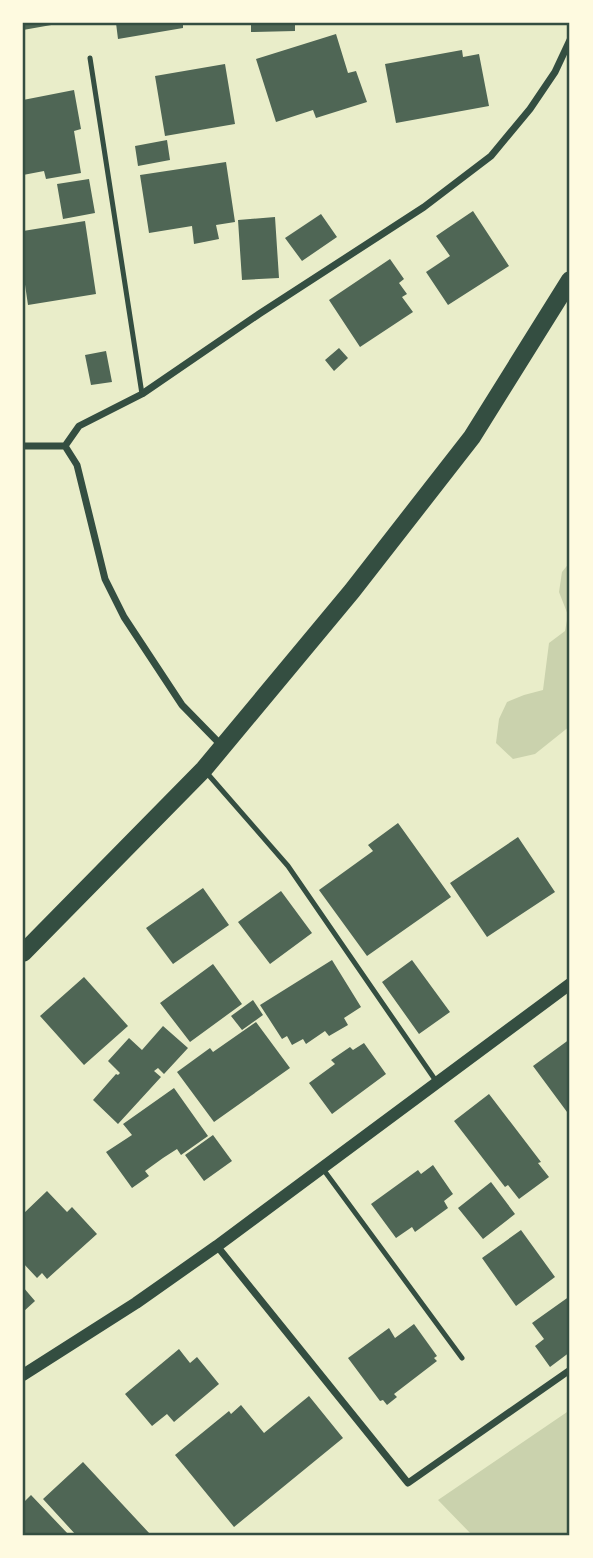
<svg xmlns="http://www.w3.org/2000/svg" width="593" height="1558" font-family="Raleway,sans-serif">
<style>
.green{fill:#cad2ad}
.building{fill:#4f6655}
.lines{fill:none;stroke-linecap:round;stroke-linejoin:round}
.service{stroke:#344e41;stroke-width:5}
.minor{stroke:#344e41;stroke-width:7}
.tertiary{stroke:#344e41;stroke-width:12}
.primary{stroke:#344e41;stroke-width:18}
.neatline{fill:none;stroke:#344e41;stroke-width:2.5}
</style>
<rect width="100%" height="100%" fill="#e9edc9"/>
<!-- green -->
<path class="green" d="M 570,562 L 570,726 L 535,754 L 513,759 L 496,743 L 499,719 L 507,702 L 524,695 L 543,690 L 549,643 L 565,631 L 568,615 L 559,592 L 562,572 Z
M 570,1410 L 570,1535 L 472,1535 L 438,1500 Z"/>
<!-- building -->
<path class="building" d="M 23,23 L 57,23 L 57,24 L 23,30 Z
M 116,23 L 183,23 L 183,28 L 118,39 Z
M 251,23 L 295,23 L 295,31 L 251,32 Z
M 336,34 L 348,73 L 356,71 L 367,102 L 316,118 L 313,110 L 276,122 L 256,59 Z
M 462,50 L 463,57 L 479,54 L 489,106 L 396,123 L 385,64 Z
M 225,64 L 235,124 L 165,136 L 155,76 Z
M 74,90 L 81,129 L 74,131 L 81,173 L 46,179 L 44,171 L 23,175 L 23,100 Z
M 167,140 L 170,160 L 138,166 L 135,146 Z
M 226,162 L 235,222 L 216,225 L 219,239 L 194,244 L 192,226 L 149,233 L 140,175 Z
M 89,179 L 95,213 L 63,219 L 57,184 Z
M 473,211 L 509,266 L 448,305 L 426,272 L 450,256 L 436,236 Z
M 321,214 L 337,237 L 302,261 L 285,238 Z
M 275,217 L 279,278 L 242,280 L 238,220 Z
M 85,221 L 96,294 L 28,305 L 23,271 L 23,231 Z
M 390,259 L 404,279 L 399,283 L 407,294 L 402,297 L 413,312 L 360,347 L 329,300 Z
M 339,348 L 348,358 L 334,371 L 325,360 Z
M 106,351 L 112,382 L 91,385 L 85,355 Z
M 398,823 L 451,897 L 367,956 L 319,890 L 373,851 L 368,845 Z
M 518,837 L 555,892 L 487,937 L 450,883 Z
M 203,888 L 229,925 L 173,964 L 146,928 Z
M 281,891 L 312,933 L 270,964 L 238,922 Z
M 332,960 L 361,1007 L 344,1018 L 348,1025 L 329,1036 L 325,1031 L 306,1044 L 303,1039 L 292,1045 L 287,1036 L 282,1039 L 260,1005 Z
M 412,960 L 450,1012 L 419,1034 L 382,982 Z
M 213,964 L 242,1004 L 190,1042 L 160,1003 Z
M 84,977 L 128,1026 L 84,1065 L 40,1016 Z
M 253,1000 L 263,1015 L 242,1030 L 231,1016 Z
M 256,1022 L 290,1068 L 214,1122 L 177,1072 L 210,1048 L 213,1052 Z
M 163,1026 L 188,1048 L 164,1074 L 158,1068 L 154,1071 L 161,1077 L 118,1124 L 93,1100 L 116,1074 L 118,1075 L 120,1073 L 108,1061 L 129,1038 L 142,1050 Z
M 570,1039 L 570,1116 L 533,1066 Z
M 364,1043 L 386,1074 L 332,1114 L 309,1083 L 335,1064 L 331,1060 L 350,1047 L 353,1050 Z
M 174,1088 L 208,1136 L 181,1155 L 177,1149 L 163,1158 L 145,1171 L 149,1176 L 132,1188 L 106,1152 L 132,1135 L 123,1124 Z
M 489,1094 L 541,1162 L 538,1163 L 549,1177 L 519,1199 L 508,1185 L 505,1187 L 454,1121 Z
M 213,1135 L 232,1161 L 204,1181 L 185,1155 Z
M 433,1165 L 453,1194 L 444,1201 L 448,1208 L 415,1232 L 412,1227 L 396,1238 L 371,1204 L 418,1170 L 421,1174 Z
M 491,1182 L 515,1214 L 483,1239 L 458,1208 Z
M 47,1191 L 67,1212 L 72,1207 L 97,1234 L 47,1279 L 42,1273 L 37,1278 L 23,1263 L 23,1214 Z
M 521,1230 L 555,1277 L 516,1306 L 482,1258 Z
M 23,1287 L 35,1301 L 23,1312 Z
M 570,1296 L 570,1352 L 550,1367 L 535,1346 L 544,1339 L 532,1323 Z
M 414,1324 L 437,1356 L 434,1358 L 437,1361 L 394,1394 L 397,1397 L 387,1405 L 383,1400 L 380,1401 L 348,1358 L 389,1328 L 395,1338 Z
M 179,1349 L 190,1363 L 197,1357 L 219,1384 L 174,1422 L 167,1414 L 152,1426 L 125,1394 Z
M 309,1396 L 343,1438 L 234,1527 L 175,1455 L 229,1411 L 231,1414 L 241,1405 L 264,1433 Z
M 83,1462 L 150,1534 L 149,1535 L 76,1535 L 43,1499 Z
M 31,1495 L 69,1535 L 23,1535 L 23,1503 Z"/>
<g class="lines">
<!-- service -->
<path class="service" d="M 90,58 L 142,394
M 206,772 L 288,866 L 436,1081
M 323,1169 L 462,1358"/>
<!-- minor -->
<path class="minor" d="M 23,446 L 65,446
M 65,446 L 79,426 L 142,394 L 259,314 L 424,207 L 491,156 L 530,109 L 555,72 L 570,40
M 65,446 L 77,465 L 105,579 L 124,617 L 182,705 L 223,747
M 217,1246 L 408,1483 L 570,1370"/>
<!-- tertiary -->
<path class="tertiary" d="M 23,1375 L 136,1303 L 217,1246 L 570,984"/>
<!-- primary -->
<path class="primary" d="M 23,953 L 204,769 L 352,591 L 472,437 L 570,280"/>
</g>
<!-- border -->
<rect width="593" height="1558" fill="none" stroke="#fefae0" stroke-width="49"/>
<rect x="24" y="24" width="544" height="1510" class="neatline"/>
</svg>
